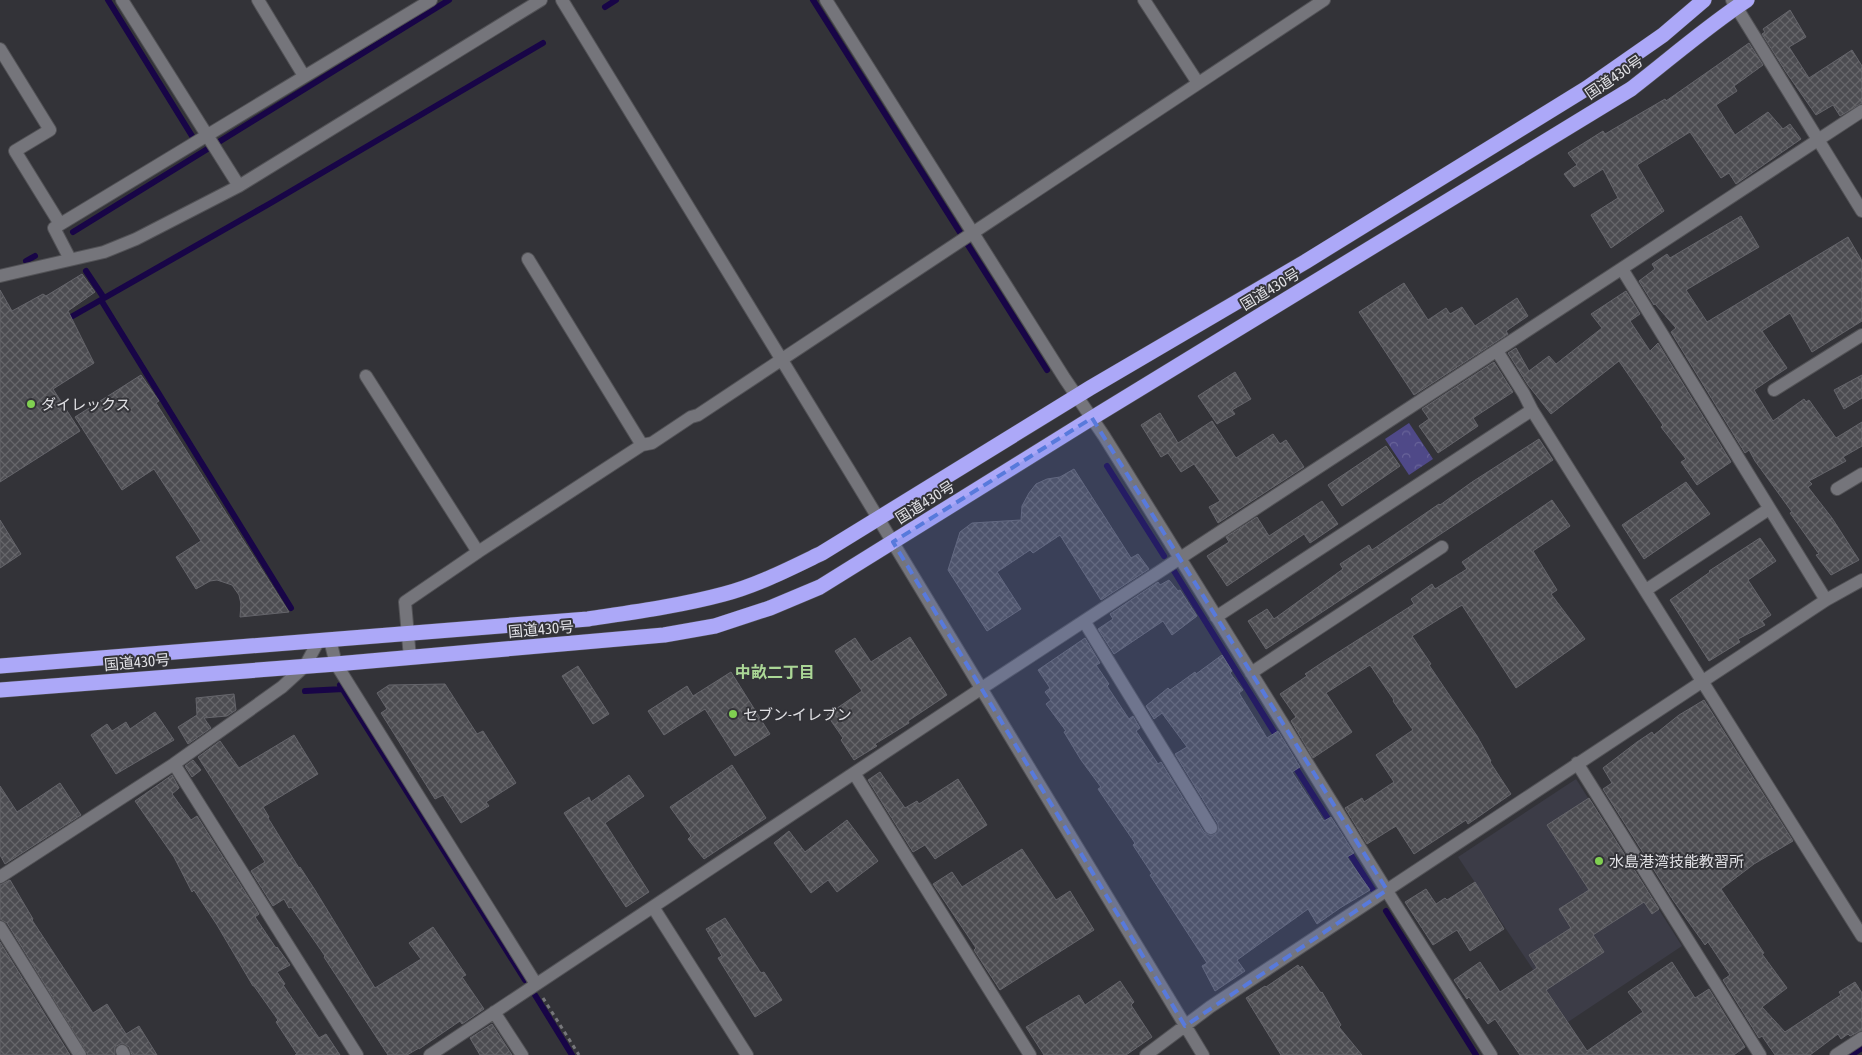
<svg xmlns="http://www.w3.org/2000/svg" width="1862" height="1055" font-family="'Asap Condensed','Noto Sans JP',sans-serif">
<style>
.built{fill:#3c3c47}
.park{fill:url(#park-crowns)}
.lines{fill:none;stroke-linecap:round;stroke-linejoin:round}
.stream{stroke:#180547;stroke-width:6}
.building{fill:url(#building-cross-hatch);stroke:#65656b}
.minor-casing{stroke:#525256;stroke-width:14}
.highway-casing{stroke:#525256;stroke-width:16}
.path{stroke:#77777b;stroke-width:3;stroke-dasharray:4 4;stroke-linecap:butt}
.minor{stroke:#75757b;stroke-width:12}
.highway{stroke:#aca8f8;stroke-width:15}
.marked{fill:#587adc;fill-opacity:0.2;stroke:#587adc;stroke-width:4;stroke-dasharray:10 6;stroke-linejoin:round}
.poi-dot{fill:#80d051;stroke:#333338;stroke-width:2}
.labels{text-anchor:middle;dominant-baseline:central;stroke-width:4;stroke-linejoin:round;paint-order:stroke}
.street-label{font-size:15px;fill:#e1e1e5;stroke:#333338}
.poi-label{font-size:15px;fill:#e1e1e5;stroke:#333338;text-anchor:start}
.neighbourhood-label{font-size:16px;font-weight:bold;fill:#abd796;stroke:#333338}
</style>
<defs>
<pattern id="park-crowns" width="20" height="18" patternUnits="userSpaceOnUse" patternTransform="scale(1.25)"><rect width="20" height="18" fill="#4f4988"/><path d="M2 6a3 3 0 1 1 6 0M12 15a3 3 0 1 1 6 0" fill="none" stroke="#686399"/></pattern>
<pattern id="building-cross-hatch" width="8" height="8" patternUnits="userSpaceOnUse" patternTransform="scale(1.25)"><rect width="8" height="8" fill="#4c4c51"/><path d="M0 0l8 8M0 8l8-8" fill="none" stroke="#66666a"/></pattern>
</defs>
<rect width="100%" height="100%" fill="#333338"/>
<!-- built -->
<path class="built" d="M 1576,779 L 1682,946 L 1568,1022 L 1458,857 Z"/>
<!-- park -->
<path class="park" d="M 1409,423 L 1433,459 L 1409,475 L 1385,439 Z"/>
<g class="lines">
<!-- stream -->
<path class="stream" d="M 108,0 L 197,144
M 813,0 L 1047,370
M 605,7 L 616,0
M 73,232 L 449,0
M 26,261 L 35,256
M 86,271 L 104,298
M 101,300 L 291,608
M 64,321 L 269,204 L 543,43
M 1107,466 L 1164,556
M 1174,571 L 1279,740
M 340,685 L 525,980
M 305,691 L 343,689
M 1292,762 L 1332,825
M 1347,849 L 1373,890
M 1386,911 L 1476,1055
M 535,995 L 572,1055
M 1851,1055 L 1862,1048"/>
</g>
<!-- building -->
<path class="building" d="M 1790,10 L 1806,37 L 1789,47 L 1809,78 L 1852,50 L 1862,66 L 1862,103 L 1840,116 L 1833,105 L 1816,115 L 1786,72 L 1762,34 L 1765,32 L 1763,29 Z
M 1749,43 L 1763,65 L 1734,86 L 1737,91 L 1716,105 L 1735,135 L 1768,112 L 1783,129 L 1790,124 L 1801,139 L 1736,184 L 1729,173 L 1721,178 L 1690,132 L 1637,165 L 1664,211 L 1611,248 L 1591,215 L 1618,198 L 1603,169 L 1574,187 L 1564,174 L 1577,165 L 1568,153 L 1603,131 L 1605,134 L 1665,99 L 1666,101 Z
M 1741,216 L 1759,247 L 1686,290 L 1707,322 L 1848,237 L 1862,261 L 1862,321 L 1812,352 L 1790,313 L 1762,331 L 1787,368 L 1754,390 L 1773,421 L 1804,399 L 1806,402 L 1809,400 L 1836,438 L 1862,422 L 1862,446 L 1843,457 L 1846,461 L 1809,481 L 1812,484 L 1808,487 L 1832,518 L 1859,560 L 1831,575 L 1816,555 L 1819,554 L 1790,513 L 1792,512 L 1755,461 L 1749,450 L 1745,453 L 1671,332 L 1676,328 L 1655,304 L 1654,305 L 1639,281 L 1655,269 L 1652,264 L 1667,254 L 1670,258 Z
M 82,274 L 95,292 L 68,311 L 94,363 L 53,389 L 80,431 L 0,482 L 0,290 L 12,311 L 43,294 L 46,296 Z
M 1404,283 L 1428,320 L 1446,308 L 1450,314 L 1462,307 L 1475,326 L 1517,298 L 1528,316 L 1506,331 L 1508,334 L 1414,395 L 1359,312 Z
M 1626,291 L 1640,314 L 1630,321 L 1650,351 L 1658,343 L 1731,462 L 1697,485 L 1681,462 L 1686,459 L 1661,427 L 1663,425 L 1619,361 L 1551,414 L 1528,385 L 1508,353 L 1516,348 L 1529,371 L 1549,356 L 1556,364 L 1602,328 L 1591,314 Z
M 1494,362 L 1513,392 L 1473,418 L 1478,426 L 1438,453 L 1419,426 L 1429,419 L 1422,409 Z
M 1235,372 L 1251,399 L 1232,410 L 1235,414 L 1217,424 L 1198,396 Z
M 141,375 L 159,401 L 156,403 L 289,612 L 240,617 L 241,604 L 239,595 L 232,585 L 217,580 L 210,581 L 196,589 L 176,557 L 201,541 L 154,469 L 122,490 L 75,417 Z
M 1862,375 L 1862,398 L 1844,409 L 1834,390 Z
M 1160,413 L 1178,443 L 1212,421 L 1236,458 L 1273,434 L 1280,444 L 1286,440 L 1304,467 L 1218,523 L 1209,507 L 1220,501 L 1194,464 L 1181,472 L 1168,453 L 1161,457 L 1141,425 Z
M 1539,439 L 1553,460 L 1266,649 L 1248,621 L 1267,609 L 1274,619 L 1343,569 L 1340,564 L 1369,545 L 1372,550 L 1439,504 L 1440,505 L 1472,482 Z
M 1386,446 L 1400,466 L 1342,506 L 1328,485 Z
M 1074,469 L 1131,558 L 1138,554 L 1149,569 L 1101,600 L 1060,535 L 1033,553 L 1030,550 L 997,572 L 1021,609 L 987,631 L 948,570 L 960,532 L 972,523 L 1021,520 L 1022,506 L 1029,493 L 1036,484 L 1047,479 L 1060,477 Z
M 1686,482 L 1710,514 L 1644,559 L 1622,525 Z
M 1552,500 L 1570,526 L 1533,551 L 1557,590 L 1551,594 L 1585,639 L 1516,688 L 1462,605 L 1412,636 L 1431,664 L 1429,665 L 1477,736 L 1491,761 L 1490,762 L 1511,794 L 1468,824 L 1466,820 L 1414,854 L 1396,826 L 1367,844 L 1345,808 L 1362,798 L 1364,802 L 1394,782 L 1376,755 L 1413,730 L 1393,701 L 1394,700 L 1370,665 L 1326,693 L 1352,732 L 1313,758 L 1291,721 L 1296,717 L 1280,694 L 1307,676 L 1305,674 L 1323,662 L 1414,604 L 1411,599 L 1432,584 L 1435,589 L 1467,569 L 1462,562 Z
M 1322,501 L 1338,524 L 1310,543 L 1304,534 L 1227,586 L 1207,556 L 1229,542 L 1226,537 L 1257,517 L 1269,536 Z
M 0,520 L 21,554 L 0,568 Z
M 1760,538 L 1776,561 L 1748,580 L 1771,615 L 1762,621 L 1765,625 L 1738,639 L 1740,642 L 1709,661 L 1670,600 L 1710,572 L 1709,571 Z
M 1169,580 L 1178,591 L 1180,590 L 1197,616 L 1172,635 L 1163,621 L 1114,654 L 1098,629 L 1113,619 L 1110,614 L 1158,582 L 1160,585 Z
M 910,637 L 947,695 L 908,721 L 909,723 L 875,744 L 877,746 L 854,760 L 841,740 L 843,738 L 827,715 L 862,691 L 835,651 L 855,638 L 871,662 Z
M 1085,638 L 1100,663 L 1096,665 L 1109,684 L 1107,686 L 1129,719 L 1133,716 L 1140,728 L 1136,731 L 1158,764 L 1161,762 L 1204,832 L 1211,836 L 1218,832 L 1218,824 L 1175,754 L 1187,747 L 1162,713 L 1154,719 L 1146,706 L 1168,688 L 1170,690 L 1195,672 L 1196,674 L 1222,655 L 1232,671 L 1230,673 L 1243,690 L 1239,693 L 1267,738 L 1278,731 L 1300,767 L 1292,772 L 1324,821 L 1331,817 L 1354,853 L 1347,857 L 1370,890 L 1340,908 L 1317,924 L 1308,909 L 1237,960 L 1245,971 L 1215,991 L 1202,966 L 1207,963 L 1150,875 L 1152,874 L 1133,845 L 1135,843 L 1098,789 L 1101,787 L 1081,760 L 1064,732 L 1066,731 L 1046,704 L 1051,700 L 1045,692 L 1050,688 L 1038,670 Z
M 578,666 L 609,714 L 593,724 L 562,676 Z
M 731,672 L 770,734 L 735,756 L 705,709 L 664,735 L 648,711 L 687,686 L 693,696 Z
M 445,684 L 477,734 L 483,731 L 516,783 L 486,802 L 489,806 L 461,823 L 443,795 L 435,799 L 381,713 L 387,709 L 377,693 L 389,685 Z
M 234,694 L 236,710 L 227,716 L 204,718 L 211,728 L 188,744 L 178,727 L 197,715 L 196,698 Z
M 1704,700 L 1793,841 L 1754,864 L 1721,889 L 1764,953 L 1762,954 L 1787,988 L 1762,1007 L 1785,1032 L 1841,995 L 1839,992 L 1855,982 L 1862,993 L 1862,1030 L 1850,1036 L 1848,1034 L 1841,1039 L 1838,1034 L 1810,1055 L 1775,1055 L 1762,1036 L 1759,1038 L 1723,980 L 1730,975 L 1708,942 L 1705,945 L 1673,900 L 1603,789 L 1612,783 L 1603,768 L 1637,742 L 1652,732 L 1654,735 L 1679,715 Z
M 155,712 L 174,740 L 116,774 L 91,735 L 107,724 L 112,731 L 126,722 L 130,729 Z
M 294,735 L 318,774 L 263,807 L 269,817 L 268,818 L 299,868 L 300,867 L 315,890 L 375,988 L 421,959 L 409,943 L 433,927 L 466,975 L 462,977 L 484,1009 L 462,1024 L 460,1021 L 419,1049 L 419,1048 L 407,1055 L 388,1055 L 324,957 L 325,956 L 291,907 L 289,908 L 284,899 L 273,906 L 251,871 L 265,862 L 198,757 L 220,741 L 239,768 Z
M 193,760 L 201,770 L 192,777 L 185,766 Z
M 732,765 L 766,818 L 704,859 L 688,839 L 691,836 L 670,807 Z
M 880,772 L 905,808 L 917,801 L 919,804 L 958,779 L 987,825 L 935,859 L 925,845 L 913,852 L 868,780 Z
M 172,775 L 179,788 L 172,794 L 191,820 L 197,816 L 259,914 L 255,917 L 276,948 L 277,947 L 290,965 L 277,972 L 285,984 L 283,985 L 319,1038 L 326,1034 L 340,1055 L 295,1055 L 297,1054 L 276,1022 L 278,1020 L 254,986 L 253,986 L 217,925 L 194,890 L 192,892 L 174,857 L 135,801 Z
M 629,775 L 644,796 L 605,823 L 649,892 L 626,907 L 564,813 L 589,797 L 591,802 Z
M 60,783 L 81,815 L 5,864 L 0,855 L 0,786 L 17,812 Z
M 1589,798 L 1659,909 L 1652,914 L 1644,902 L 1593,935 L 1604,952 L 1546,990 L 1587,1051 L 1643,1012 L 1628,992 L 1672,962 L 1695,998 L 1709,989 L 1745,1047 L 1734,1055 L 1520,1055 L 1495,1019 L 1488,1024 L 1469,997 L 1467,999 L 1454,980 L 1480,962 L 1500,992 L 1537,968 L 1529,955 L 1571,928 L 1559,909 L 1589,890 L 1547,825 Z
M 847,820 L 878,861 L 837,892 L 828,880 L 811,893 L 774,843 L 789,831 L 805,852 Z
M 1022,849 L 1056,900 L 1070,891 L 1094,930 L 1000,990 L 974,950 L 976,948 L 933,884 L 952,872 L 962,887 Z
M 10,880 L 33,919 L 32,920 L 93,1013 L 107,1004 L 126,1034 L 139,1026 L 157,1055 L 132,1055 L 129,1047 L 122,1043 L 115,1047 L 115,1055 L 88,1055 L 7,923 L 0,919 L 0,885 Z
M 1475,882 L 1504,929 L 1470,951 L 1457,930 L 1433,945 L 1405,902 L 1426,889 L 1436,904 L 1445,898 L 1447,900 Z
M 725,918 L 761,973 L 764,972 L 782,1000 L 755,1017 L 718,958 L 722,956 L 706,929 Z
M 0,942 L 70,1055 L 0,1055 Z
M 1298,965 L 1300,968 L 1302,966 L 1321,993 L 1322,992 L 1341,1025 L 1339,1027 L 1362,1055 L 1281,1055 L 1246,998 L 1265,986 L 1266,987 Z
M 1120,981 L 1134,1002 L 1131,1005 L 1152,1037 L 1126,1055 L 1044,1055 L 1026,1027 L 1079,995 L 1085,1005 Z
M 492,1024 L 512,1055 L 480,1055 L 470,1038 Z"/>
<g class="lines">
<defs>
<path id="minor" d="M 122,0 L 239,186
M 258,0 L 304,76
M 562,0 L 849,470 L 1203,1055
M 826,0 L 1065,379 L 1104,436 L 1395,904 L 1491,1055
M 1144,0 L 1198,83
M 1732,0 L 1862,211
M 0,49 L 50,130 L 15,151 L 60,224
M 70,259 L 54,228 L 431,0
M 528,259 L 642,445
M 1622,269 L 1826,600
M 0,276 L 104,252 L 136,239 L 239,186 L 541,0
M 1497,351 L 1524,394 L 1532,410 L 1862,936
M 366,376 L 478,552
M 1774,390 L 1862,335
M 1837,489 L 1862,474
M 1646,590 L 1769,509
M 1216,617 L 1532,410
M 1084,621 L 1211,828
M 330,640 L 336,664 L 536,984
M 410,658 L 405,602 L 478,552 L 642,445 L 652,443 L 691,417 L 698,415 L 1324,0
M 1251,673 L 1442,547
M 1577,763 L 1760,1055
M 174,764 L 357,1055
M 854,773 L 1030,1055
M 0,877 L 174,764 L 282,687 L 305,666 L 319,640
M 653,907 L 747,1055
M 0,927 L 80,1055
M 494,1012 L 522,1055
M 122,1051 L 124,1055
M 430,1055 L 982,688 L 1862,111
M 1146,1055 L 1210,1007 L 1703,681 L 1826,600 L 1862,580
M 1836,1055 L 1862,1038"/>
<path id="highway" d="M 0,666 L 588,619 C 634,612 679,606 724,594 C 758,585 791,568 822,553 L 1090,388 L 1305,262 L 1587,88 L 1663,35 L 1704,0
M 0,690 L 336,664 L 664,635 L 715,626 L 770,608 L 820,587 L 1092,418 L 1631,89 C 1670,59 1706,27 1747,0"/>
</defs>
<!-- minor casing -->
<use href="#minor" class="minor-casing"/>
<!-- highway casing -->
<use href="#highway" class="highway-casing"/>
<!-- path -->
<path class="path" d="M 543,998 L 579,1055"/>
<!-- minor -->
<use href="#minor" class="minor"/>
<!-- highway -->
<use href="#highway" class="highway"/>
</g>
<!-- marked area -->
<path class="marked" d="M 1092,418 L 1387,890 L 1185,1026 L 893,542 Z"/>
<!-- markers -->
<g class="poi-dot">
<circle cx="31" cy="404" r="5"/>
<circle cx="733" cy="714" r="5"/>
<circle cx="1599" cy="861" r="5"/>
</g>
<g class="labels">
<!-- street labels -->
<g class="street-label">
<text transform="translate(1614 77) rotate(-34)">国道430号</text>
<text transform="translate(1270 289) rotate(-31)">国道430号</text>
<text transform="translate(925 502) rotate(-32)">国道430号</text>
<text transform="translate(541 629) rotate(-5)">国道430号</text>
<text transform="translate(137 662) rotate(-5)">国道430号</text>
</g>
<!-- poi labels -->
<g class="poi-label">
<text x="41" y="404">ダイレックス</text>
<text x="743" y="714">セブン-イレブン</text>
<text x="1609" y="861">水島港湾技能教習所</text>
</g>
<!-- neighbourhood labels -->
<g class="neighbourhood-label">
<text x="775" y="672">中畝二丁目</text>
</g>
</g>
</svg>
